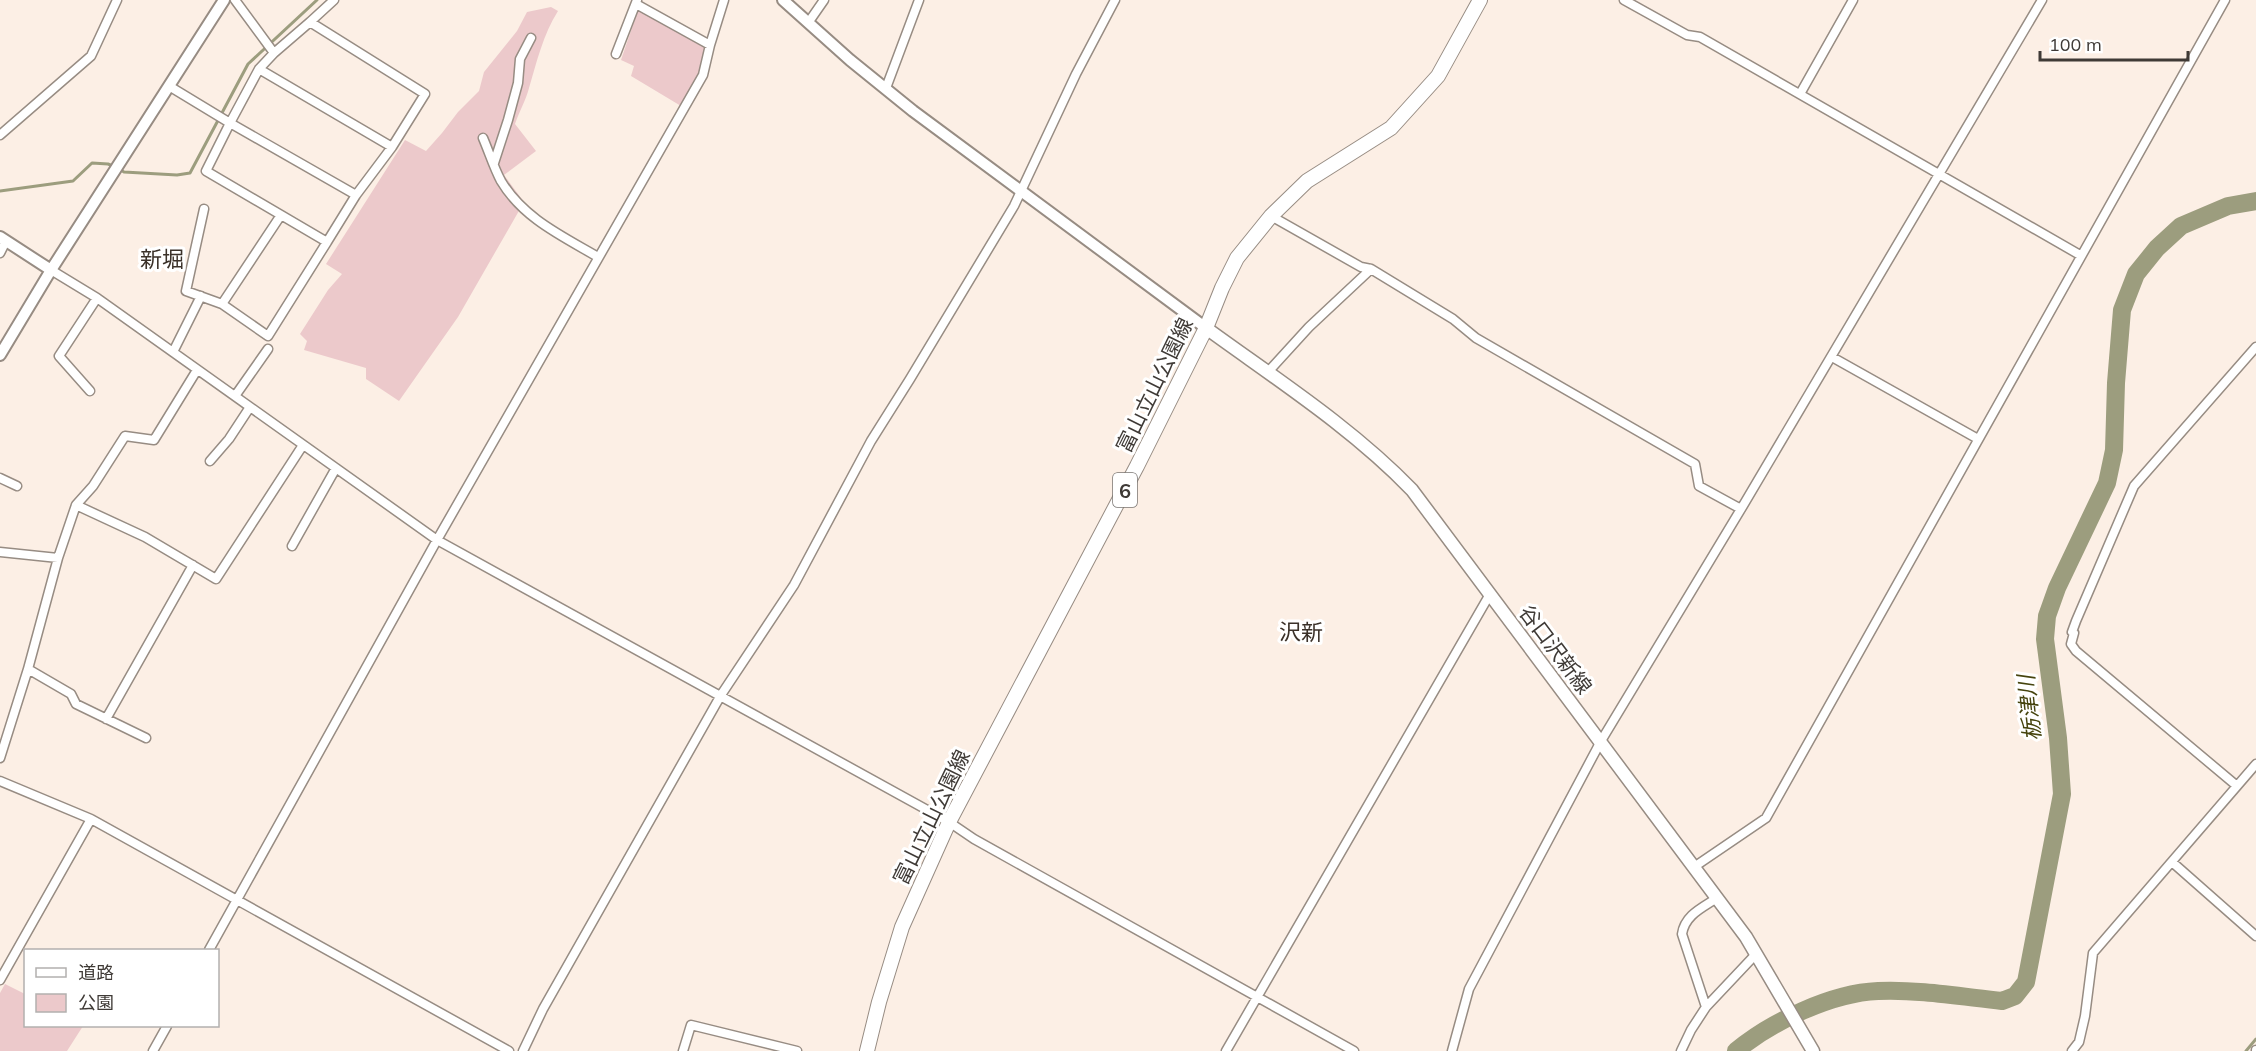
<svg xmlns="http://www.w3.org/2000/svg" width="2256" height="1051" font-family="Mulish,'Noto Sans JP',sans-serif">
<style>
.green{fill:#ecc9cb}
.lines{fill:none;stroke-linecap:round;stroke-linejoin:round}
.stream{stroke:#9c9d7e;stroke-width:3}
.river{stroke:#9c9d7e;stroke-width:18}
.minor-casing{stroke:#978c83;stroke-width:11}
.tertiary-casing{stroke:#978c83;stroke-width:14}
.secondary-casing{stroke:#978c83;stroke-width:15}
.primary-casing{stroke:#978c83;stroke-width:16}
.minor{stroke:#fff;stroke-width:8}
.tertiary{stroke:#fff;stroke-width:10}
.secondary{stroke:#fff;stroke-width:12}
.primary{stroke:#fff;stroke-width:14}
.labels{text-anchor:middle;dominant-baseline:central;stroke-width:6;stroke-linejoin:round;paint-order:stroke}
.shield{fill:#fff;stroke:#797572;stroke-width:1.5}
.shield-label{font-size:20px;font-weight:bold;fill:#3f3a36}
.street-label{font-size:21px;fill:#3f3a36;stroke:#fff}
.neighbourhood-label{font-size:22px;fill:#3b3129;stroke:#fff}
.water-label{font-size:22px;font-style:italic;fill:#46440e;stroke:#fff}
</style>
<rect width="100%" height="100%" fill="#fcefe5"/>
<!-- green -->
<path class="green" d="M 551,7 L 558,11 C 543,35 537,61 529,88 C 526,100 519,112 515,124 L 536,151 L 504,175 L 524,202 L 458,317 L 399,401 L 366,379 L 366,368 L 304,350 L 307,341 L 300,334 L 328,290 L 342,274 L 326,264 L 405,140 L 426,151 L 442,133 L 458,112 L 479,91 L 484,72 L 517,31 L 527,12 Z
M 638,10 L 705,48 L 701,74 L 681,106 L 631,76 L 634,66 L 621,60 Z
M 5,984 L 25,994 L 26,1026 L 83,1026 L 67,1051 L 0,1051 L 0,993 Z"/>
<g class="lines">
<!-- stream -->
<path class="stream" d="M 119,169 L 124,172 L 177,175 L 190,173 L 248,64 L 317,0
M 0,191 L 73,181 L 92,163 L 108,164 L 113,166
M 2246,1051 L 2256,1039"/>
<!-- river -->
<path class="river" d="M 1736,1051 C 1771,1022 1831,993 1878,991 C 1916,989 1964,997 2002,1001 L 2015,996 L 2026,982 L 2062,794 L 2058,738 L 2045,639 L 2047,616 L 2057,588 L 2107,483 L 2114,450 L 2116,383 L 2122,310 L 2136,274 L 2157,248 L 2181,226 L 2228,206 L 2256,201"/>
<defs>
<path id="minor" d="M 235,0 L 274,53
M 1624,0 L 1687,35 L 1700,37 L 2080,255
M 636,4 L 710,45
M 310,22 L 425,94 L 392,147 L 259,69 L 274,53 Z
M 310,22 L 334,0
M 808,23 L 824,0
M 616,54 L 637,0
M 169,86 L 230,123 L 259,69
M 886,88 L 919,0
M 1800,94 L 1853,0
M 230,123 L 356,195 L 327,242 L 206,171 Z
M 0,135 L 91,56 L 117,0
M 483,138 C 489,152 494,168 501,181 C 523,218 562,236 598,257
M 494,163 L 508,120 L 518,83 L 520,59 L 531,38
M 356,195 L 392,147
M 204,209 L 186,291 L 222,304
M 281,215 L 222,304 L 268,336 L 327,242
M 1271,216 L 1361,267 L 1371,269 L 1453,319 L 1476,338 L 1695,464 L 1699,486 L 1741,509
M 0,253 L 6,241
M 51,270 L 97,298 L 437,540 L 949,822 L 974,839 L 1354,1051
M 173,352 L 201,296
M 1832,357 L 1978,439
M 197,370 L 154,440 L 125,436 L 93,486 L 76,505 L 145,537 L 216,579 L 303,445
M 1267,373 L 1309,327 L 1371,269
M 90,391 L 59,356 L 97,298
M 235,396 L 268,349
M 210,461 L 229,439 L 250,407
M 0,478 L 17,486
M 76,505 L 58,558 L 28,669 L 71,694 L 76,704 L 146,738
M 292,546 L 336,468
M 0,552 L 58,558
M 106,719 L 193,565
M 0,758 L 28,669
M 0,781 L 91,819 L 509,1051
M 2237,786 L 2076,651 L 2071,644 L 2074,633 L 2072,632 L 2076,621 L 2134,486 L 2256,347
M 2172,862 L 2256,936
M 1694,867 L 1766,818 L 2225,0
M 1717,898 C 1702,908 1685,915 1682,934 L 1706,1007 L 1756,954
M 209,950 L 437,540 L 703,75 L 710,45 L 724,0
M 0,980 L 91,819
M 153,1051 L 167,1026
M 523,1051 L 543,1009 L 721,695 L 794,585 L 871,441 L 910,379 L 1014,206 L 1076,74 L 1115,0
M 683,1051 L 691,1025 L 797,1051
M 1226,1051 L 1490,594
M 1452,1051 L 1469,989 L 1601,741 L 1741,509 L 2042,0
M 1681,1051 L 1691,1030 L 1706,1007
M 2072,1051 L 2079,1042 L 2085,1016 L 2093,953 L 2256,764
M 2256,1051 L 2256,1050"/>
<path id="tertiary" d="M 783,0 L 850,60 L 913,111 L 1206,328
M 0,237 L 51,270
M 0,355 L 51,270 L 224,0"/>
<path id="secondary" d="M 1206,328 C 1276,379 1351,427 1412,490 L 1746,937 L 1813,1051"/>
<path id="primary" d="M 867,1051 L 879,1002 L 902,927 L 949,822 L 1137,466 L 1206,328 L 1222,288 L 1237,258 L 1271,216 L 1307,181 L 1391,128 L 1438,76 L 1480,0"/>
</defs>
<!-- minor casing -->
<use href="#minor" class="minor-casing"/>
<!-- tertiary casing -->
<use href="#tertiary" class="tertiary-casing"/>
<!-- secondary casing -->
<use href="#secondary" class="secondary-casing"/>
<!-- primary casing -->
<use href="#primary" class="primary-casing"/>
<!-- minor -->
<use href="#minor" class="minor"/>
<!-- tertiary -->
<use href="#tertiary" class="tertiary"/>
<!-- secondary -->
<use href="#secondary" class="secondary"/>
<!-- primary -->
<use href="#primary" class="primary"/>
</g>
<g class="labels">
<!-- shield labels -->
<rect class="shield" x="1113" y="473" width="24" height="34" rx="4.5"/>
<g class="shield-label">
<text x="1125" y="490">6</text>
</g>
<!-- street labels -->
<g class="street-label">
<text transform="translate(1154 385) rotate(-64)">富山立山公園線</text>
<text transform="translate(1556 649) rotate(53)">谷口沢新線</text>
<text transform="translate(931 817) rotate(-64)">富山立山公園線</text>
</g>
<!-- neighbourhood labels -->
<g class="neighbourhood-label">
<text x="162" y="259">新堀</text>
<text x="1301" y="632">沢新</text>
</g>
<!-- water labels -->
<g class="water-label">
<text transform="translate(2029 708) rotate(-96)">栃津川</text>
</g>
</g>
<!-- legend -->
<rect x="24" y="949" width="195" height="78" fill="#ffffff" stroke="#b2b0af" stroke-width="1.5"/>
<rect x="36" y="968" width="30" height="9" fill="#ffffff" stroke="#b2b0af" stroke-width="1.5"/>
<text x="78" y="979" font-size="18" fill="#3f3a36">道路</text>
<rect x="36" y="994" width="30" height="18" fill="#ecc9cb" stroke="#b2b0af" stroke-width="1.5"/>
<text x="78" y="1009" font-size="18" fill="#3f3a36">公園</text>
<!-- scale -->
<path d="M2040 51v9h148v-9" fill="none" stroke="#3f3a36" stroke-width="3"/>
<text x="2049" y="51" font-size="18" fill="#3f3a36" stroke="#ffffff" stroke-width="4.5" paint-order="stroke">100 m</text>
</svg>
